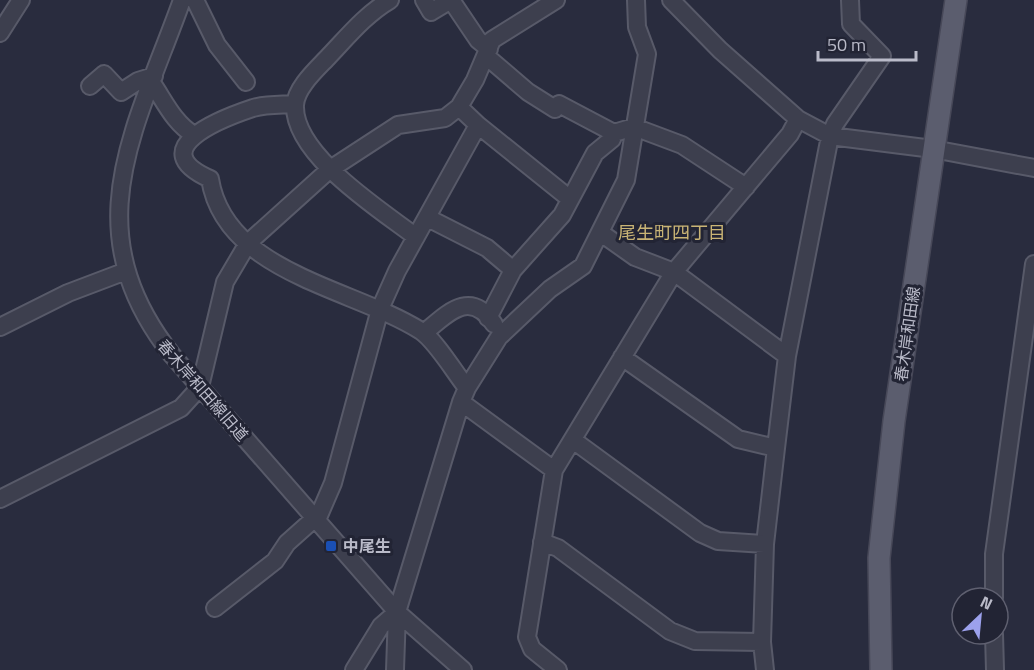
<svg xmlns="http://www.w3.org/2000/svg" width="1034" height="670" font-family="'Titillium Web','Noto Sans JP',sans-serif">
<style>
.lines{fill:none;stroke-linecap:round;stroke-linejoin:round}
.minor-casing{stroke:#585a69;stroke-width:20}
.major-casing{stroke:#474858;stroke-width:24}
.minor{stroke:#3d3f4e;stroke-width:16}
.major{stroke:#5b5d6e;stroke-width:21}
.transit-dot{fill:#1a4fb4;stroke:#222434;stroke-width:2}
.labels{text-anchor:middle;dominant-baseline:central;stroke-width:6;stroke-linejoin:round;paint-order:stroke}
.street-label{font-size:16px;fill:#babbc9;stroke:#222434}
.poi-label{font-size:16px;font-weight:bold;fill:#babbc9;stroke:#222434;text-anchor:start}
.neighbourhood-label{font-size:18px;fill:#c9b475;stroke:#222434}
</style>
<rect width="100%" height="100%" fill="#292c3e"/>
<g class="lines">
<defs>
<path id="minor" d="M 182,0 C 135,131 73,229 172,355 L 397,612 L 395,670
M 195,0 L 217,45 L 246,82
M 390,0 C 366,14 348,36 329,56 C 318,68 296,87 295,105 C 293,155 381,210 416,237
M 424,0 L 431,12 L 451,0
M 451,0 L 478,40 L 489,49
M 671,0 L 720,50 L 798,119 L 830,136 L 933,149 L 1034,168
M 0,33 L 21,0
M 486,56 L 528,92 L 555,109 L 559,104 L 614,133 L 634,127 L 682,145 L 746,187
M 152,83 C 165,102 174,123 194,135
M 90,86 L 104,74 L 121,92 L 138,81 L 154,76
M 295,104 C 281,105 267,104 253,108 C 220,119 143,149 210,179 C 225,273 353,288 421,331 C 436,341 455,373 467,388 L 461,402 L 397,612 L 381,626 L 354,670
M 478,125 L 570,199
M 428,218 L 487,248 L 513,270
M 601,233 L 635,257 L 674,272 L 787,356
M 488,318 L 513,270 L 562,215 L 595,153 L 612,139 L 614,133
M 0,327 L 68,293 L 126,271
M 424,333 C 447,314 470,288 494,324
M 622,357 L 738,439 L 776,448
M 467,388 L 499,337 L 550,289 L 583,266 L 626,180 L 647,54 L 637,27 L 636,0
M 461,402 L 554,470
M 573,440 L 700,533 L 718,541 L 765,544
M 0,499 L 181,408 L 200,387 L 225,282 L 248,243 L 329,170 L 398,125 L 445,118 L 459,107
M 317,520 L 333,483 L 380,309 L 397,271 L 478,125 L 459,107 L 475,80 L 492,40 L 556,0
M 542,542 L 558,548 L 670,631 L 695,641 L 762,642
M 994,598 L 994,554 L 1034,264
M 215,608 L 275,561 L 287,543 L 315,518
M 397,612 L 463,670
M 994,634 L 995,670
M 558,670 L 532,649 L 527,637 L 554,470 L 674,272 L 790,134 L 798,119
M 765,670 L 762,642 L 765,544 L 776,448 L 787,356 L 830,136 L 835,124 L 882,56 L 851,24 L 850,0"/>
<path id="major" d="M 881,670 L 879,558 L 894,421 L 956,0"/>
</defs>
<!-- minor casing -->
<use href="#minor" class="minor-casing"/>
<!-- major casing -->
<use href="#major" class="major-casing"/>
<!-- minor -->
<use href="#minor" class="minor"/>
<!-- major -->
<use href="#major" class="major"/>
</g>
<!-- markers -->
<rect class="transit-dot" x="325" y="540" width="12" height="12" rx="3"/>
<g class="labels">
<!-- street labels -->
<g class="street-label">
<text transform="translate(907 334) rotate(-82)">春木岸和田線</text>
<text transform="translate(203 390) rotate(49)">春木岸和田線旧道</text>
</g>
<!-- poi labels -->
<g class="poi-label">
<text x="343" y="546">中尾生</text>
</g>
<!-- neighbourhood labels -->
<g class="neighbourhood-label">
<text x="672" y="232">尾生町四丁目</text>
</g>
</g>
<!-- north arrow -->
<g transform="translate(980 616) rotate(26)"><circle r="28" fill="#222434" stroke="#5f6070" stroke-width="1.5"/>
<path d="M0-4.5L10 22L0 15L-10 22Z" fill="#9ca1ec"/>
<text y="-9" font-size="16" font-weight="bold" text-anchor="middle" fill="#babbc9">N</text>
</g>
<!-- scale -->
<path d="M818 51v9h98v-9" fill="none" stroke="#babbc9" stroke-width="3"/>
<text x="827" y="51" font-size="18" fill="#babbc9" stroke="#222434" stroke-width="4.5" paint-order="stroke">50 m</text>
</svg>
